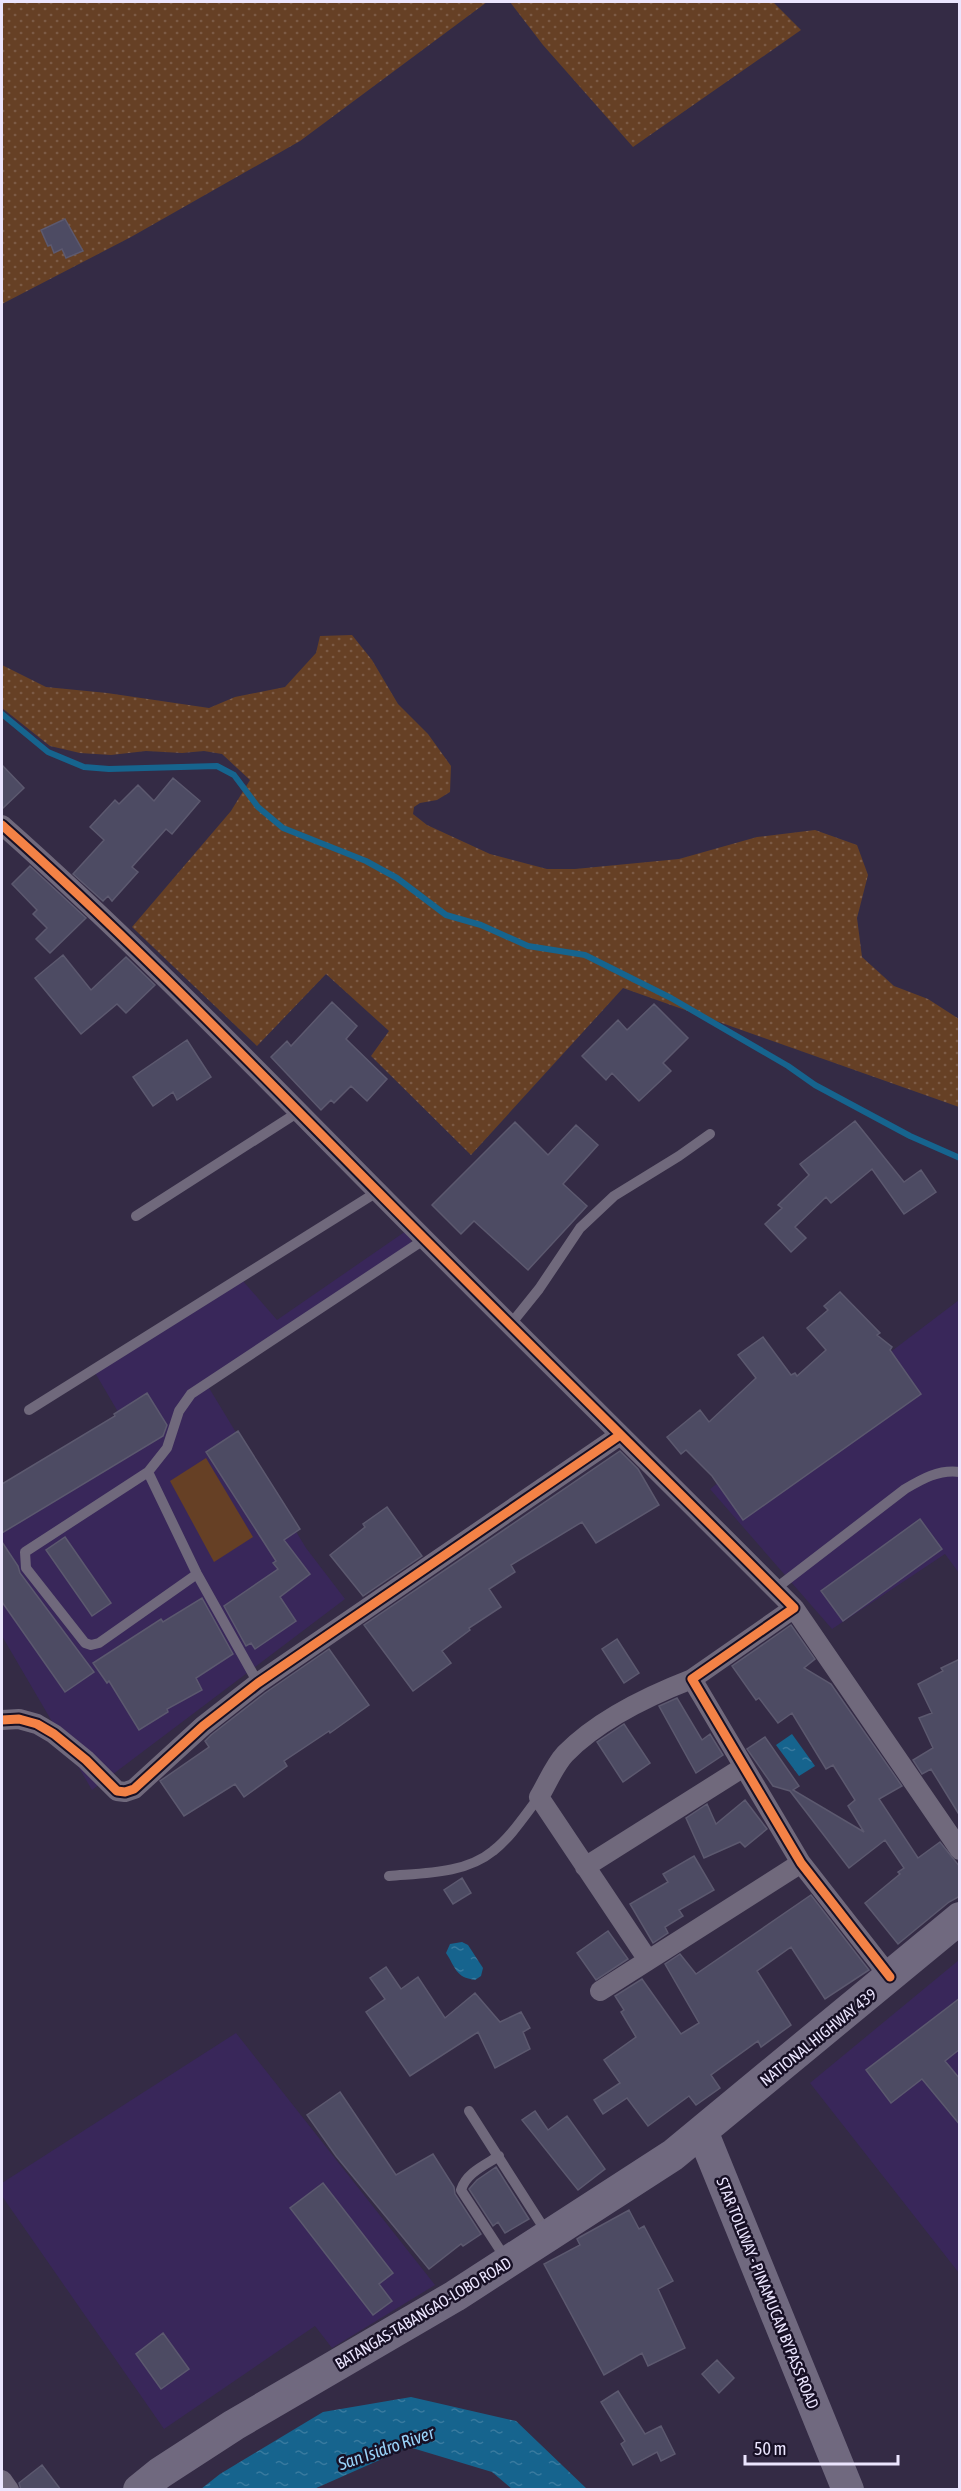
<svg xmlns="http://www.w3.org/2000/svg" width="961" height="2491" font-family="'Asap Condensed',sans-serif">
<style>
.built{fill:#39275a}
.green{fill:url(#green-dots)}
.pitch{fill:#664025}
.water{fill:url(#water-ripples)}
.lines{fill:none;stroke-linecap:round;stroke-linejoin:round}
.stream{stroke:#16648e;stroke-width:6}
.building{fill:#4d4b63;stroke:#5c596f;stroke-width:1.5}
.lane{stroke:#70697c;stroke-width:10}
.street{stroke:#70697c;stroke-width:20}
.primary{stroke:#70697f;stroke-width:32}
.cycleway-casing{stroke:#171025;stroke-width:13}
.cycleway{stroke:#f48246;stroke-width:9}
.labels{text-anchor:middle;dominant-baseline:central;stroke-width:5;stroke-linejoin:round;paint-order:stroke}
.street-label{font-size:16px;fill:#ebe5fe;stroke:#171025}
.water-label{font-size:18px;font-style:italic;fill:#99d3f9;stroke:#171025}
</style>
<defs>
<pattern id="green-dots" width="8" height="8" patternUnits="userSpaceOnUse" patternTransform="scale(1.5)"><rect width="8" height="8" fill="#664025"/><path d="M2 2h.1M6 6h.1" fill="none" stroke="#7c5b46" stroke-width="1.8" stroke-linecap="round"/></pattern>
<pattern id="water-ripples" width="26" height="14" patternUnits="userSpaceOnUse" patternTransform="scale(1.5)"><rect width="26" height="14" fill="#16648e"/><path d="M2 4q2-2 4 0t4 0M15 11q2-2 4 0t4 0" fill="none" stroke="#387a9f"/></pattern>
</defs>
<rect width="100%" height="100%" fill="#342b45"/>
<!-- built -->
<path class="built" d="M 406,1231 L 416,1249 L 206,1383 L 306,1548 L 345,1599 L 92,1790 L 2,1636 L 2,1487 L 121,1417 L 94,1371 L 243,1281 L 277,1320 Z
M 959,1300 L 959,1573 L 945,1554 L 832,1629 L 710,1489 Z
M 959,1960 L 959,2273 L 810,2083 Z
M 236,2033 L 435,2285 L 332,2348 L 315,2326 L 164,2429 L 2,2196 L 2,2183 Z"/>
<!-- green -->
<path class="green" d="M 2,2 L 487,2 L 300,141 L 131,237 L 2,304 Z
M 510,2 L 773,2 L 801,30 L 633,147 L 543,45 Z
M 352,635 L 372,660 L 398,704 L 428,734 L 451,766 L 450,792 L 437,800 L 420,803 L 414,807 L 413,814 L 427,825 L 490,854 L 547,869 L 575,869 L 679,859 L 757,837 L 815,830 L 857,845 L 868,875 L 857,918 L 862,957 L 894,986 L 928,999 L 959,1019 L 959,1107 L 623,988 L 471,1155 L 371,1056 L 389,1031 L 326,974 L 257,1046 L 132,927 L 231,811 L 250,780 L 222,754 L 204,751 L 182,753 L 146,751 L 111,755 L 80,753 L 50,746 L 2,708 L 2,665 L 46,687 L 107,693 L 209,708 L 235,697 L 285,687 L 316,653 L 320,636 Z"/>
<!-- pitch -->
<path class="pitch" d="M 206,1458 L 253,1537 L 214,1562 L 170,1481 Z"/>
<!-- water -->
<path class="water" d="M 792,1734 L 815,1766 L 799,1776 L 776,1745 Z
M 462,1942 L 468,1945 L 483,1968 L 481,1976 L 475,1980 C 455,1977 456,1968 446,1953 L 450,1944 Z
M 411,2397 L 516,2421 L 587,2489 L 512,2489 L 492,2472 L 409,2447 L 314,2489 L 201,2489 L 220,2474 L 323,2412 Z"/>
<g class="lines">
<!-- stream -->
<path class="stream" d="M 2,714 L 48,752 L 84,767 L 109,769 L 217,766 L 234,775 L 258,807 L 283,828 L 366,861 L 397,878 L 446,915 L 481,925 L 528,946 L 585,955 L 671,998 L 788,1066 L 815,1085 L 910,1136 L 960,1158"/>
</g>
<!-- building -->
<path class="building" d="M 65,219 L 83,251 L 66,258 L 62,249 L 54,253 L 51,245 L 48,246 L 41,230 Z
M 2,765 L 24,788 L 2,809 Z
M 173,778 L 200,801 L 172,834 L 166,829 L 132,867 L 138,872 L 112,901 L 108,896 L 103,901 L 73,874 L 104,840 L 90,827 L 115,800 L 119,804 L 138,785 L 154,801 Z
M 30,866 L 86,918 L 50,953 L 36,939 L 47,928 L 33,914 L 37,910 L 12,884 Z
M 63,955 L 91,990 L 126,957 L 155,985 L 126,1013 L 117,1004 L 81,1034 L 35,978 Z
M 332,1002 L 357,1026 L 346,1039 L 387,1079 L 367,1101 L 351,1086 L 334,1103 L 331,1100 L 321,1110 L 271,1057 L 287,1041 L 291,1046 Z
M 654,1004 L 688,1038 L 663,1063 L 671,1071 L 639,1101 L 612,1073 L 606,1080 L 582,1056 L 618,1020 L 627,1030 Z
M 187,1040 L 211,1077 L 177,1100 L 173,1092 L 153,1106 L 133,1077 Z
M 855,1121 L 904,1182 L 921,1170 L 936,1192 L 904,1214 L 872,1169 L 831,1203 L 826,1197 L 795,1227 L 806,1238 L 791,1252 L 765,1224 L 782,1208 L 778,1205 L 809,1175 L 800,1164 Z
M 515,1122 L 548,1155 L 576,1125 L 598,1145 L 563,1184 L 587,1206 L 528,1270 L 474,1221 L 461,1234 L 432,1205 Z
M 840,1292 L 880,1333 L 877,1335 L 892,1347 L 890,1350 L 921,1394 L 743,1520 L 712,1476 L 686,1450 L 681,1454 L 667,1437 L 700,1410 L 709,1422 L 756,1378 L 738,1355 L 763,1337 L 791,1375 L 795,1373 L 797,1376 L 826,1350 L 807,1328 L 828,1310 L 824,1306 Z
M 147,1393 L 167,1425 L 163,1436 L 2,1533 L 2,1484 L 115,1416 L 114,1414 Z
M 238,1431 L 300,1529 L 284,1540 L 310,1574 L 280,1597 L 296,1621 L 255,1649 L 251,1643 L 246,1646 L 224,1606 L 278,1569 L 273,1563 L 276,1561 L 206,1452 Z
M 620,1451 L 638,1469 L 659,1505 L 596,1543 L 582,1522 L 511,1565 L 515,1572 L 489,1589 L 501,1607 L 469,1628 L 470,1630 L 442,1651 L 451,1663 L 413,1691 L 364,1625 Z
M 387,1507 L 422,1556 L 363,1596 L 330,1555 L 365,1527 L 363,1524 Z
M 920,1519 L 942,1549 L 843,1621 L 821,1591 Z
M 65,1537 L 111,1603 L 92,1616 L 46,1550 Z
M 2,1542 L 18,1566 L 20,1573 L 94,1672 L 65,1692 L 2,1602 Z
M 202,1598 L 233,1654 L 196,1678 L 202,1690 L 167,1709 L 168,1712 L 139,1730 L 109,1681 L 107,1683 L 93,1663 L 161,1619 L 163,1622 Z
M 791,1625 L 815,1659 L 804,1668 L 831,1684 L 902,1786 L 879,1799 L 918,1858 L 940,1842 L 960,1867 L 960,1896 L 949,1902 L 898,1944 L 865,1903 L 900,1874 L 898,1872 L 904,1868 L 885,1840 L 849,1868 L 790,1791 L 773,1786 L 747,1749 L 765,1737 L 799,1786 L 793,1790 L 864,1832 L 848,1806 L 855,1800 L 833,1765 L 826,1769 L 792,1713 L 778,1723 L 759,1698 L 756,1700 L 732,1666 Z
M 617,1639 L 639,1673 L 624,1683 L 602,1649 Z
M 329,1649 L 369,1705 L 330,1733 L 329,1731 L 284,1761 L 287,1766 L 244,1797 L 235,1784 L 184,1816 L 160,1781 L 209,1747 L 205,1741 L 211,1735 L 265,1693 Z
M 960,1659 L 960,1816 L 931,1769 L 922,1774 L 913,1760 L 933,1748 L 919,1718 L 932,1713 L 918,1684 L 943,1671 L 941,1668 Z
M 677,1698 L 702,1740 L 710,1734 L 723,1755 L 696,1773 L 659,1706 Z
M 624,1724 L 650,1763 L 623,1782 L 597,1742 Z
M 745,1800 L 767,1829 L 745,1847 L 740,1842 L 704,1858 L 686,1818 L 707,1804 L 716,1824 Z
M 694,1856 L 714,1890 L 679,1910 L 683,1916 L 665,1927 L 668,1933 L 653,1943 L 630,1904 L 668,1882 L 663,1874 Z
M 462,1878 L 471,1893 L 453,1904 L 444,1890 Z
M 811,1895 L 869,1970 L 825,1999 L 791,1947 L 757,1971 L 791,2025 L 761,2047 L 758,2041 L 711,2075 L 720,2088 L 696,2105 L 689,2096 L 648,2126 L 627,2098 L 603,2114 L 594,2100 L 620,2083 L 604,2060 L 636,2037 L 621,2012 L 624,2010 L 615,1996 L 642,1979 L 681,2034 L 699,2023 L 665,1964 L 680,1954 L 696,1974 Z
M 608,1931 L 628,1959 L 596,1980 L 577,1953 Z
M 386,1967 L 401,1989 L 418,1977 L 445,2018 L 475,1993 L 500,2022 L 521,2012 L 530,2028 L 523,2032 L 530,2049 L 495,2068 L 478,2032 L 410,2076 L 366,2012 L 385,1999 L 370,1978 Z
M 960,1998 L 960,2049 L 945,2061 L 960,2079 L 960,2125 L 922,2079 L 891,2103 L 866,2070 Z
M 340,2092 L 396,2175 L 433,2154 L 454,2187 L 455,2194 L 481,2234 L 463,2246 L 461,2244 L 429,2269 L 336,2156 L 307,2115 Z
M 535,2111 L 548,2130 L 567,2116 L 605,2169 L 578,2190 L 522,2120 Z
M 496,2167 L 529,2219 L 505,2233 L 498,2222 L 493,2226 L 469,2189 L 477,2180 Z
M 323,2183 L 393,2273 L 379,2284 L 392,2301 L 373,2315 L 290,2208 Z
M 629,2210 L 639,2229 L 644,2226 L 673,2281 L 658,2289 L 685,2348 L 648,2366 L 642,2353 L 604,2375 L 544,2264 L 580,2245 L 577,2239 L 580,2237 Z
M 163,2333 L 189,2369 L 161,2389 L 136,2354 Z
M 717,2360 L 734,2378 L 719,2393 L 702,2374 Z
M 618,2391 L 645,2434 L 661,2426 L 675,2454 L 661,2461 L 657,2452 L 633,2465 L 621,2444 L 625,2441 L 601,2402 Z
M 42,2465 L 61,2490 L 21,2490 L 19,2483 Z"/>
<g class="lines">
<!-- lane -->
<path class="lane" d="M 136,1216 L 300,1111
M 510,1325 L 539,1289 L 580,1228 L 614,1196 L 679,1156 L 710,1134
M 29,1410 L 377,1192
M 148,1472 L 197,1574 L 258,1683
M 197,1574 L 99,1643 L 91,1645 L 85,1643 L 26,1568 L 25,1552 L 148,1472 L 167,1448 L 179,1411 L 191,1394 L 425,1239
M 775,1589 L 905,1489 C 922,1479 939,1469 960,1472
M 389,1876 C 423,1873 465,1874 493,1851 C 511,1837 525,1815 539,1797
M 469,2111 L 547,2233
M 499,2156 C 485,2165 466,2173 461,2190 L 506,2259"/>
<!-- street -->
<path class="street" d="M 2,825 C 133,941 255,1068 378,1192 C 516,1332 656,1469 794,1608 L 692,1679 L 801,1863 L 890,1977
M 794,1608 L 960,1850
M 2,1720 L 19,1719 L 37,1724 L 54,1734 L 86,1760 L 117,1791 L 125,1792 L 134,1789 L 203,1726 L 258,1683 L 620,1435
M 585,1867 L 742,1768
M 648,1960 L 539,1797 C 547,1784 554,1766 565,1754 C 598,1720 648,1696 692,1679
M 600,1991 L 801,1863
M 2,2480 L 9,2490"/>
<!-- primary -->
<path class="primary" d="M 702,2131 L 848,2490
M 139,2490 L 160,2473 L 234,2425 L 455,2296 L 673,2155 L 960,1918"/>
<defs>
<path id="cycleway" d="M 2,825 C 133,941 255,1068 378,1192 C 516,1332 656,1469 794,1608 L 692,1679 L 801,1863 L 890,1977
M 2,1720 L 19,1719 L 37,1724 L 54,1734 L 86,1760 L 117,1791 L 125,1792 L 134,1789 L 203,1726 L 258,1683 L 620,1435"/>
</defs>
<!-- cycleway casing -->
<use href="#cycleway" class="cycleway-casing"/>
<!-- cycleway -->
<use href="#cycleway" class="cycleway"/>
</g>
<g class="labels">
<!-- street labels -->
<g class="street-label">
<text transform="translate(818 2037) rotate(-39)">NATIONAL HIGHWAY 439</text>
<text transform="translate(768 2293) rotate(68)">STAR TOLLWAY - PINAMUCAN BYPASS ROAD</text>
<text transform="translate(423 2313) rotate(-31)">BATANGAS-TABANGAO-LOBO ROAD</text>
</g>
<!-- water labels -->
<g class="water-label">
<text transform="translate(386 2448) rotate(-19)">San Isidro River</text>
</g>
</g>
<!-- border -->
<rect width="961" height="2491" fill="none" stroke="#ebe5fe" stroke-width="6"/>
<!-- scale -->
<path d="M745 2455v9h153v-9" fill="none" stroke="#ebe5fe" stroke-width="3"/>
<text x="754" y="2455" font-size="18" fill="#ebe5fe" stroke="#171025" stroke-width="4.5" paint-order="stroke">50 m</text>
</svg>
